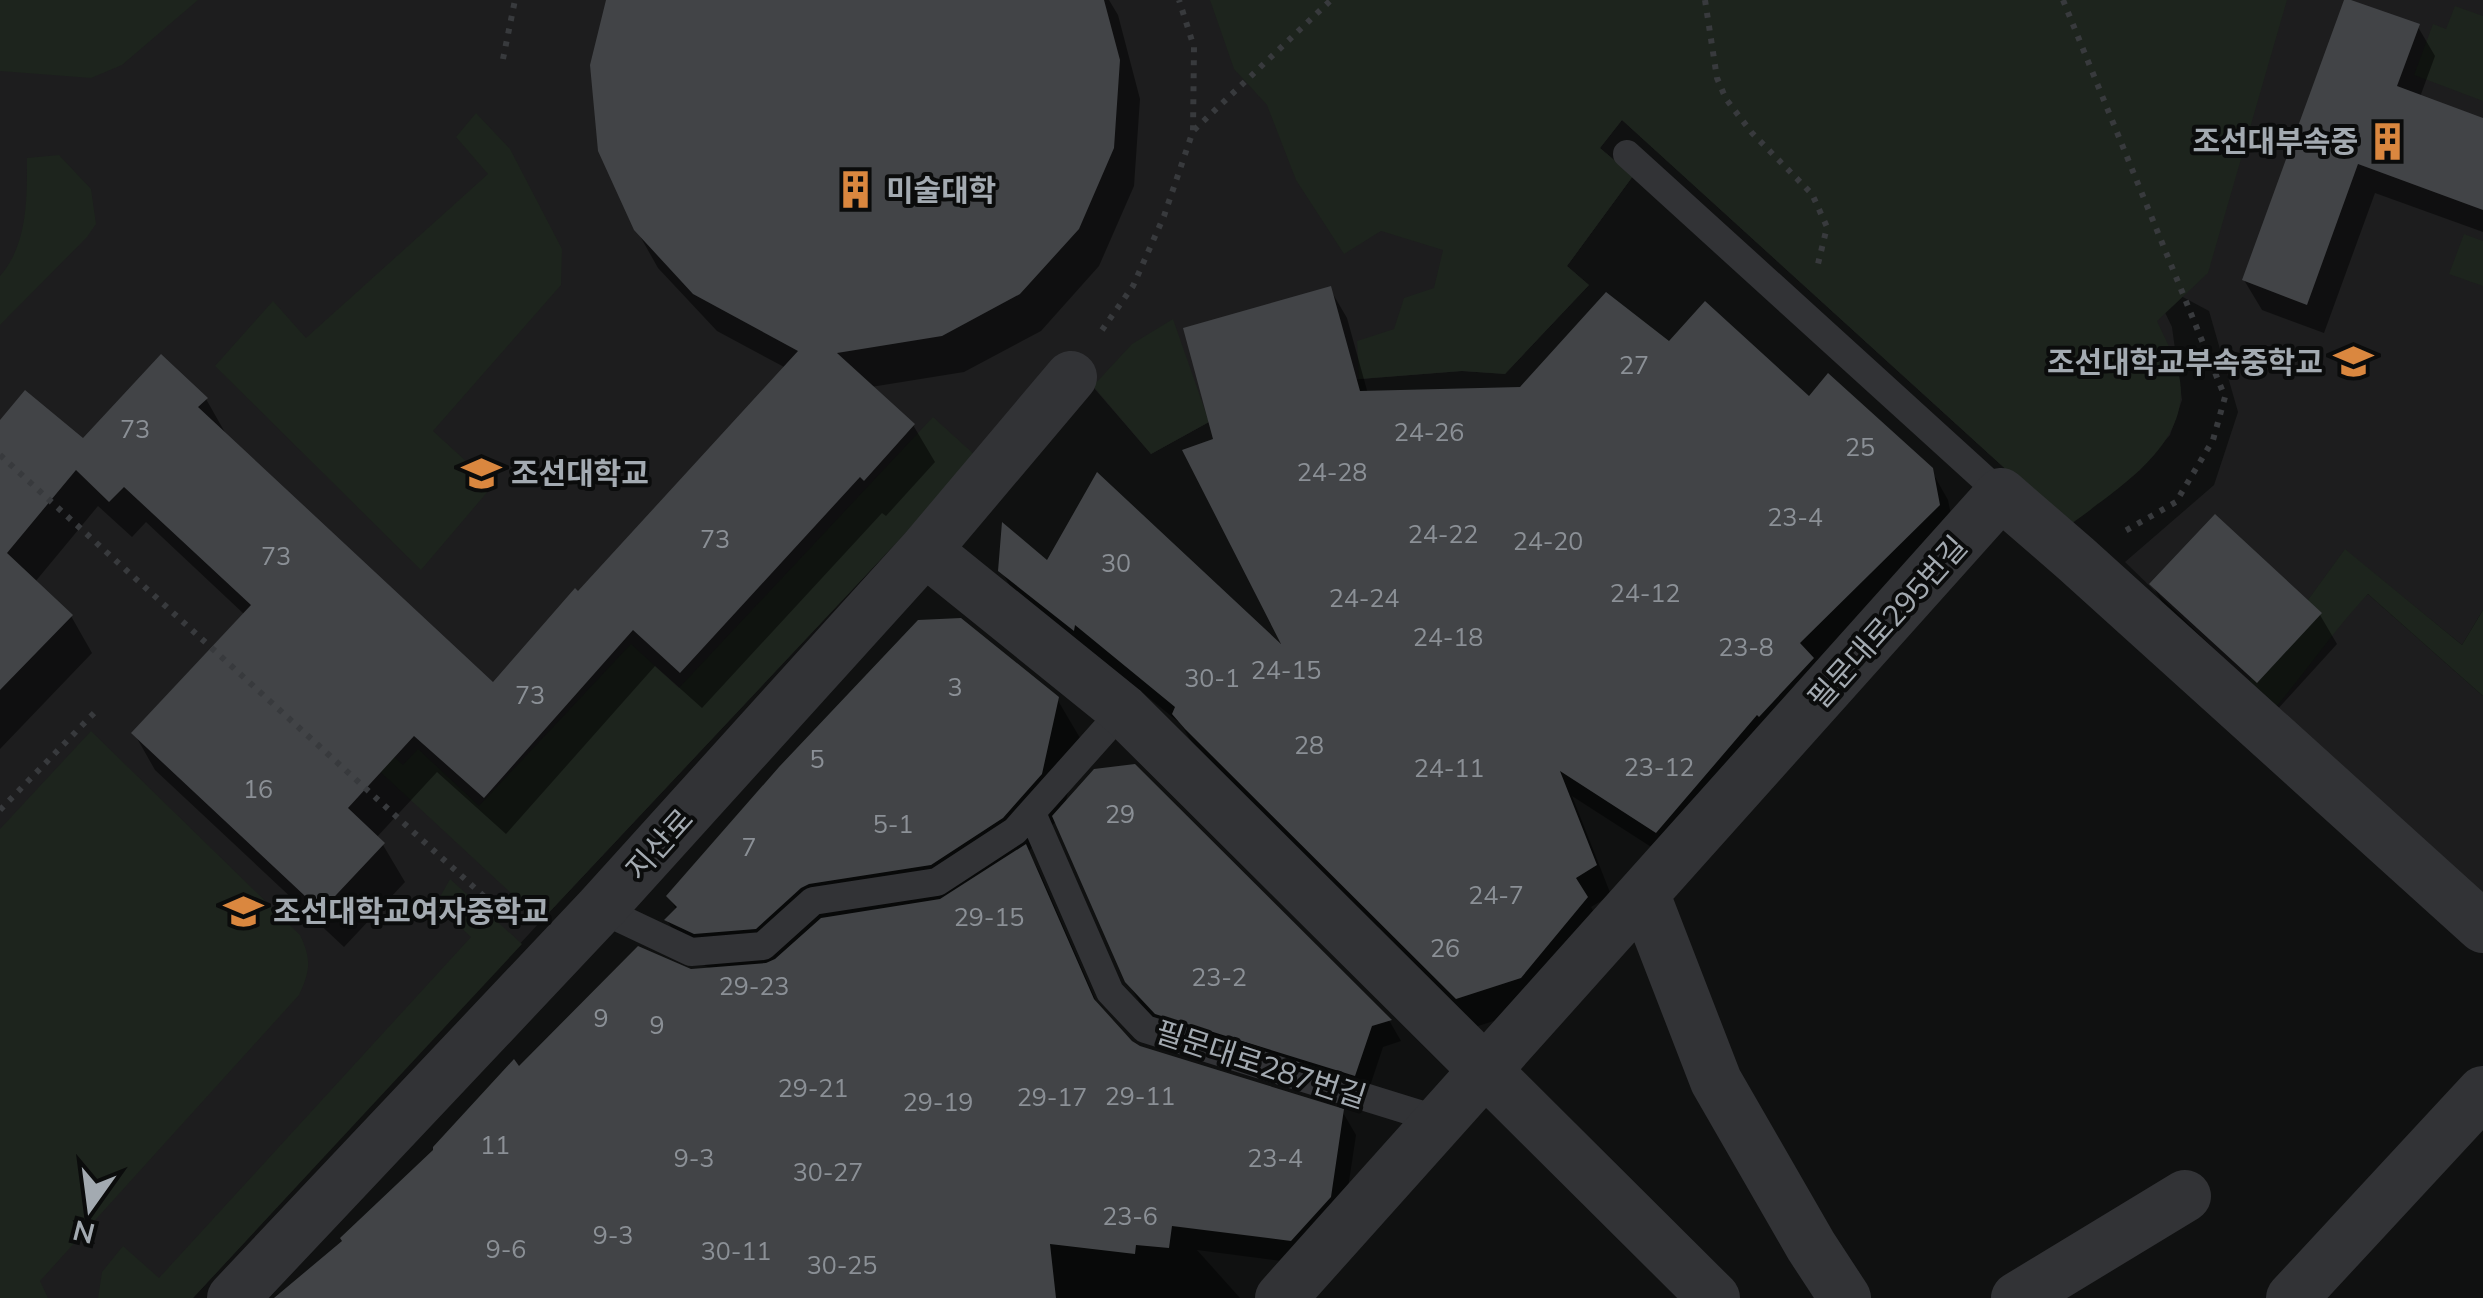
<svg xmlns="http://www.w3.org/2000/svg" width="2483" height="1298" font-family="Mulish,'Noto Sans KR',sans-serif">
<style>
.built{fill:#1d1d1e}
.green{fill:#1d241d}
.shadow{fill:#0007}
.building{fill:#424447}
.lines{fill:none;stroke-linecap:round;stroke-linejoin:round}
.path{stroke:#383a3d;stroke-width:6;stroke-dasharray:5 8;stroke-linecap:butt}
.lane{stroke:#323336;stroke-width:28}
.street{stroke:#323336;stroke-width:52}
.labels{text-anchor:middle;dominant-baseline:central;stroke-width:8;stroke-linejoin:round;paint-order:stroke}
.number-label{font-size:25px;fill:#8b9096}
.poi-label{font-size:30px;font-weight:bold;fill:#a3aab1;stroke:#0b0c0c;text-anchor:start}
.street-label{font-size:30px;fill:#a3aab1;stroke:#0b0c0c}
</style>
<rect width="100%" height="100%" fill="#101111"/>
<!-- built -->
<path class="built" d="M 0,0 L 2483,0 L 2483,610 L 2462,645 L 2345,550 L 2248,682 L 2125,562 L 2214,485 L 2238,412 L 2209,311 L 2149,279 L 2172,327 L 2182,400 L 2170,435 L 2139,471 L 2022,484 L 1622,120 L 1600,148 L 1633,176 L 1567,266 L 1589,285 L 1505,374 L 1462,371 L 1349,380 L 1209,422 L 1151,454 L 1093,387 L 1066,362 L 541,921 L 193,1298 L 0,1298 Z
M 2368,594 L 2483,696 L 2483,902 L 2257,697 Z"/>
<!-- green -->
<path class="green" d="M 0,0 L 198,0 L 122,65 L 91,78 L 0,71 Z
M 1210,0 L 2287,0 L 2208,273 L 2157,321 C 2164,337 2174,354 2178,371 C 2197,442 2118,488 2070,525 L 2022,484 L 1622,120 L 1600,148 L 1633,176 L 1567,266 L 1589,285 L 1505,374 L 1462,371 L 1359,379 L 1357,341 L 1394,329 L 1404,298 L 1434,288 L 1443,250 L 1381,231 L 1344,254 L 1296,180 L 1267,105 L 1234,69 Z
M 2455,6 L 2483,16 L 2483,101 L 2414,75 L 2433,24 L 2446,29 Z
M 476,113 L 510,149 L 562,249 L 561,285 L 433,431 L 468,463 L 489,490 L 421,570 L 215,366 L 273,301 L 306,338 L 488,174 L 456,137 Z
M 59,155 L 91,189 L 96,224 L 87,237 L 0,325 L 0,276 C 28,244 27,198 27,158 Z
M 2464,234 L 2483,241 L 2483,286 L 2449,274 Z
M 1173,319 L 1209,422 L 1151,454 L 1093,386 L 1132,344 Z
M 933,417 L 977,457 L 541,921 L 276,675 L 290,660 L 403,765 L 418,749 L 479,806 L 631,644 L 679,688 Z
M 2345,549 L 2462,645 L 2483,610 L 2483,696 L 2368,594 C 2334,630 2307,670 2276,707 L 2248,682 Z
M 91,731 L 300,935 C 312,960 310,971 299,995 L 40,1281 L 48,1298 L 0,1298 L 0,829 Z
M 450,879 L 522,944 L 193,1298 L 98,1298 L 102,1272 L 123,1246 L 159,1278 L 471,937 L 436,904 Z"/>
<!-- shadow -->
<path class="shadow" d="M 609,0 L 1109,0 L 1118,15 L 1140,99 L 1134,186 L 1099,266 L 1041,331 L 964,372 L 871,387 L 913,425 L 935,462 L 886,516 L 882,513 L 702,708 L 655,666 L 506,834 L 437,772 L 376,838 L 383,845 L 405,882 L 344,947 L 155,770 L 134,733 L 245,615 L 146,522 L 132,537 L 98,506 L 35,582 L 71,616 L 92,653 L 0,749 L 0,459 L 83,442 L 206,399 L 227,436 L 493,686 L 786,368 L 717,331 L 658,268 L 636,229 Z
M 2418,27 L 2435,56 L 2420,97 L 2483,120 L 2483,232 L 2375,193 L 2324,333 L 2262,310 L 2244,280 Z
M 1330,289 L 1347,318 L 1368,394 L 1521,390 L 1669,344 L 1809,400 L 1931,470 L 1948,500 L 1955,534 L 1673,861 L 1572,796 L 1611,895 L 1591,907 L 1602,927 L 1537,1007 L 1475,1027 L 1192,743 L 1181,724 L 1091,651 L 1018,600 L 1001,570 L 1048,564 L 1289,655 L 1216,441 Z
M 2152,585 L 2320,615 L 2337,644 L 2276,711 L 2169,614 Z
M 1057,699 L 1080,738 L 1065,805 L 1134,767 L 1390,1022 L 1401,1041 L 1383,1047 L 1367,1095 L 1169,1034 L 1140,1003 L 1127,981 L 1057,820 L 1028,852 L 1039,871 L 1099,1008 L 1139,1048 L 1342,1111 L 1356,1135 L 1343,1221 L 1305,1264 L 1197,1250 L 1240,1298 L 278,1298 L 345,1241 L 518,1070 L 691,972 L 714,970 L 689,958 L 667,920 L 677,911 L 669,896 Z"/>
<!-- building -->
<path class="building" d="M 606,0 L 1104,0 L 1120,60 L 1114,148 L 1079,229 L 1020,294 L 942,336 L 837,353 L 915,424 L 864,481 L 860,477 L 680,673 L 633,630 L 484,798 L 414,736 L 348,808 L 385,843 L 321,911 L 131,733 L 251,605 L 124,487 L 109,502 L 76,470 L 7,553 L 73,615 L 0,690 L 0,420 L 25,390 L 83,438 L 161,354 L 208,398 L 198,407 L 493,682 L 575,588 L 578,591 L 798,351 L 693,294 L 634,230 L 598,151 L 590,65 Z
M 2344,0 L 2351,0 L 2420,24 L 2397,86 L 2483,118 L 2483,210 L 2358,164 L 2307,305 L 2242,280 Z
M 1331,286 L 1360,391 L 1520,387 L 1606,292 L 1669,341 L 1705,301 L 1809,396 L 1828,373 L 1933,468 L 1940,505 L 1800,643 L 1814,658 L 1759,717 L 1757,715 L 1656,833 L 1560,771 L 1597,865 L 1576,878 L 1588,897 L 1521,978 L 1456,999 L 1185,729 L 1172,714 L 1175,707 L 1075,625 L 1074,631 L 998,571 L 1002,522 L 1047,560 L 1097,472 L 1281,644 L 1182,450 L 1213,439 L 1183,328 Z
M 2215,514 L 2322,613 L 2257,683 L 2149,584 Z
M 961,618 L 1059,697 L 1042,774 L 1003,818 L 931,865 L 809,884 L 801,888 L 756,929 L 694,934 L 664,920 L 677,907 L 666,896 L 779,767 L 918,620 Z
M 1135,764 L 1392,1020 L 1372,1026 L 1355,1076 L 1155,1014 L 1125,982 L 1052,816 L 1094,769 Z
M 1026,844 L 1094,999 L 1132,1041 L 1140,1046 L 1344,1109 L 1331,1197 L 1291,1241 L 1172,1226 L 1169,1248 L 1136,1245 L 1135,1254 L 1050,1244 L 1056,1298 L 274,1298 L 342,1241 L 340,1238 L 433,1150 L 433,1147 L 514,1059 L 519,1066 L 638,946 L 691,969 L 766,963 L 775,959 L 821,918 L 940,899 Z"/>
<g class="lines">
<!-- path -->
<path class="path" d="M 1705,0 L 1717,78 L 1726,99 L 1752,133 L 1812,194 L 1827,227 L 1817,268
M 2063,0 L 2225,397 L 2213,440 L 2176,502 L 2125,531
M 503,59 L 515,0
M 1194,130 L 1331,0
M 1102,330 L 1133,286 L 1164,216 L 1193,131 L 1194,47 L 1179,0
M 0,455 L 511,921
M 0,810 L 96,711"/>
<!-- lane -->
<path class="lane" d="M 1627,154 L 2001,494
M 1032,813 L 1110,992 L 1145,1029 L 1439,1120
M 600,909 L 691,952 L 763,946 L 813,901 L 937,882 L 1015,831 L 1123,710"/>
<!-- street -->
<path class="street" d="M 925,550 L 1123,710 L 1714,1298
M 1644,895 L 1716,1081 L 1811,1246 L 1845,1298
M 233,1298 L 600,909 L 925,550 L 1071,377
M 1281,1298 L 2001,494 L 2076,559 L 2483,927
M 2017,1298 L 2185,1196
M 2292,1298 L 2483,1092"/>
</g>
<!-- icons -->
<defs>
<symbol id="building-bare" viewBox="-9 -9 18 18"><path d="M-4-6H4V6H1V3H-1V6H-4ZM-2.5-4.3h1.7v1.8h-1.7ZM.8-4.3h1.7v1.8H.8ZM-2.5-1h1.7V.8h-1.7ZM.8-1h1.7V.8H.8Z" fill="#da873f" stroke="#0b0c0c" stroke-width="2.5" paint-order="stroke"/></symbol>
<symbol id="school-bare" viewBox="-9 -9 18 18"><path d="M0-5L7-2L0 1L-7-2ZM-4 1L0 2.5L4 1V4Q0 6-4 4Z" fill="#da873f" stroke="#0b0c0c" stroke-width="2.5" paint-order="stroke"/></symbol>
<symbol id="university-bare" viewBox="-9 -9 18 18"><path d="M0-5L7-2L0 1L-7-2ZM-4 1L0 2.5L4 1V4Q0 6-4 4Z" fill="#da873f" stroke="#0b0c0c" stroke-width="2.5" paint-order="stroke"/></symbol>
</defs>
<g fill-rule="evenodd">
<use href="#building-bare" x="2360" y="114" width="55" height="55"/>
<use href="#building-bare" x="828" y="162" width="55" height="55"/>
<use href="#school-bare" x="2326" y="334" width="55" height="55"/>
<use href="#university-bare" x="454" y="446" width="55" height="55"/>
<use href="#school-bare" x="216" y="884" width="55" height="55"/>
</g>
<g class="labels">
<!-- number labels -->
<g class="number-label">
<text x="1634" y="364">27</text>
<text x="135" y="428">73</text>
<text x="1429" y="431">24-26</text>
<text x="1860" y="446">25</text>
<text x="1332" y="471">24-28</text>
<text x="1795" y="516">23-4</text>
<text x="1443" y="533">24-22</text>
<text x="715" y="538">73</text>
<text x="1548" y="540">24-20</text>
<text x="276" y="555">73</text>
<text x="1116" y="562">30</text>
<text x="1645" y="592">24-12</text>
<text x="1364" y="597">24-24</text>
<text x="1448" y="636">24-18</text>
<text x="1746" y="646">23-8</text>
<text x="1286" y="669">24-15</text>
<text x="1212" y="677">30-1</text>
<text x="955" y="686">3</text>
<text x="530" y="694">73</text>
<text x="1309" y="744">28</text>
<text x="817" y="758">5</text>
<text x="1659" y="766">23-12</text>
<text x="1449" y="767">24-11</text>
<text x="258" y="788">16</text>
<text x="1120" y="813">29</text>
<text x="893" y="823">5-1</text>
<text x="749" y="846">7</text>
<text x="1496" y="894">24-7</text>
<text x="989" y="916">29-15</text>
<text x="1445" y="947">26</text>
<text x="1219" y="976">23-2</text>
<text x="754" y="985">29-23</text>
<text x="601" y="1017">9</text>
<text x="657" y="1024">9</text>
<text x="813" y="1087">29-21</text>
<text x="1140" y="1095">29-11</text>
<text x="1052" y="1096">29-17</text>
<text x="938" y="1101">29-19</text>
<text x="495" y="1144">11</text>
<text x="694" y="1157">9-3</text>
<text x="1275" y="1157">23-4</text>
<text x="828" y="1171">30-27</text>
<text x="1130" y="1215">23-6</text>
<text x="613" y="1234">9-3</text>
<text x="506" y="1248">9-6</text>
<text x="736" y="1250">30-11</text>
<text x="842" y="1264">30-25</text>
</g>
<!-- poi labels -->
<g class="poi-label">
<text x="2358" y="141" text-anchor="end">조선대부속중</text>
<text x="886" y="190">미술대학</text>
<text x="2323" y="362" text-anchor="end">조선대학교부속중학교</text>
<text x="511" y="473">조선대학교</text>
<text x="273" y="911">조선대학교여자중학교</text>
</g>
<!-- street labels -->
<g class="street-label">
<text transform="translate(1887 622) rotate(-48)">필문대로295번길</text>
<text transform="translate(659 844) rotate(-48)">지산로</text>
<text transform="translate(1261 1064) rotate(18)">필문대로287번길</text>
</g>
</g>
<!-- north arrow -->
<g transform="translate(90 1208) rotate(194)" stroke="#0b0c0c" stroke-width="8" paint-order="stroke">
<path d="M0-8L18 38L0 25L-18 38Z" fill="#a3aab1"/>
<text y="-15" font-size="28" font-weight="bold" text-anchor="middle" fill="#a3aab1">N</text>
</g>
</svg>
